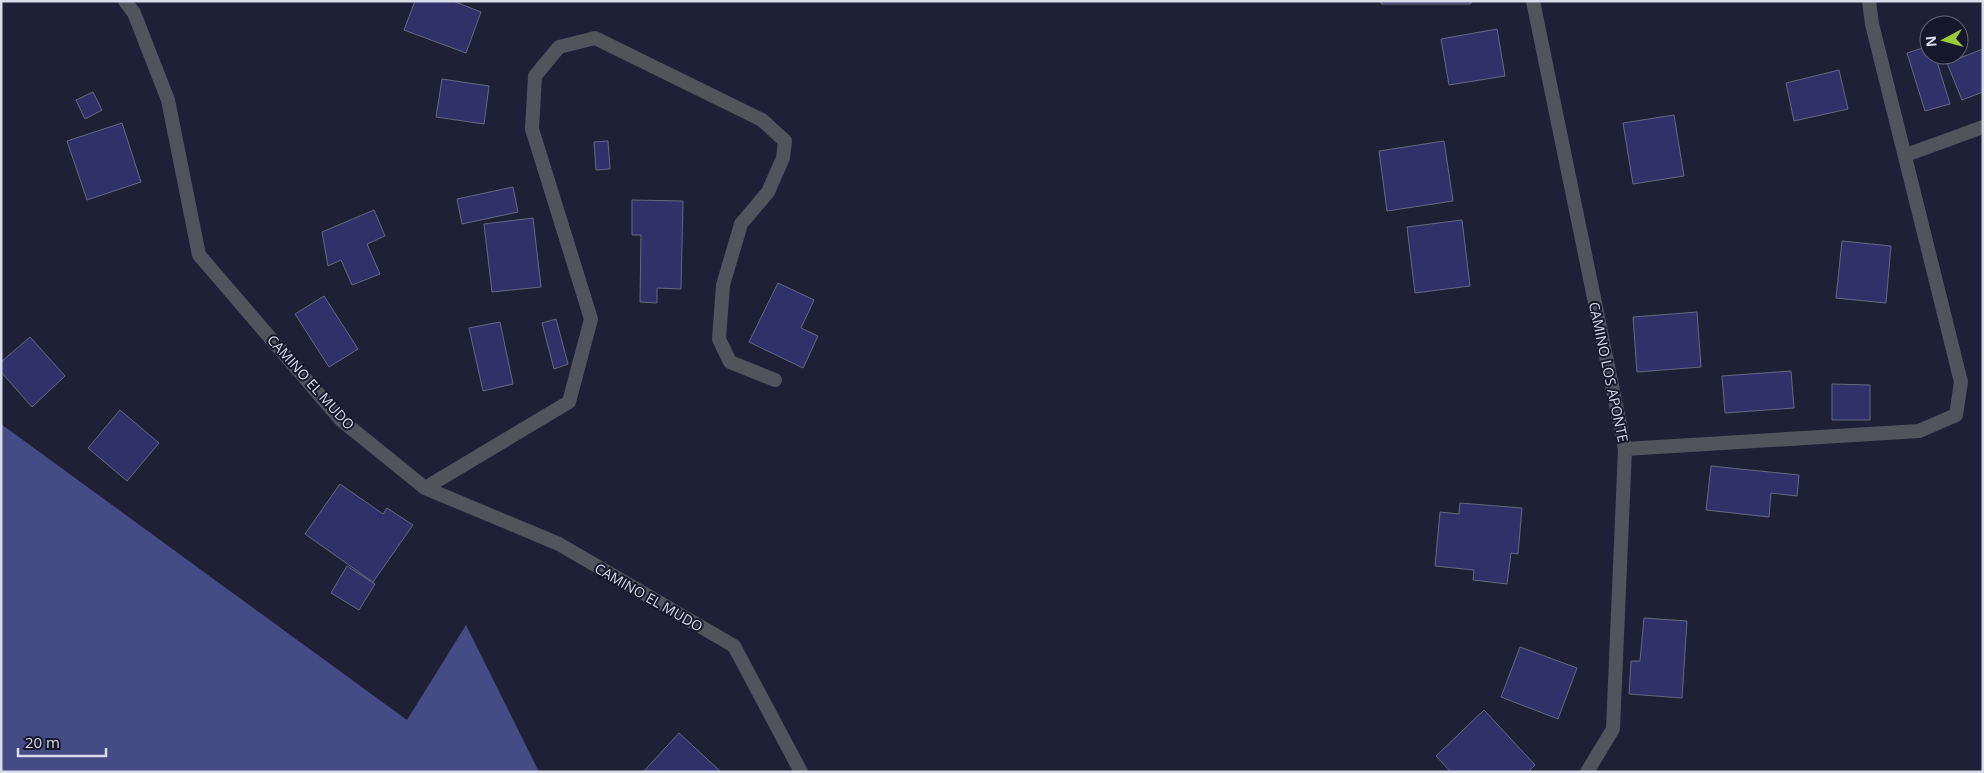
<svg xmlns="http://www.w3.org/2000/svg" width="1984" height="773" font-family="'Open Sans',sans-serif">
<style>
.forest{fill:#454b84}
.building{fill:#2e3269;stroke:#646981}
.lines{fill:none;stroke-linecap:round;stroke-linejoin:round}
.service{stroke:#51535d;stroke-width:14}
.minor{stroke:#51535d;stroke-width:14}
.labels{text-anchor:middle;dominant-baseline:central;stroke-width:4;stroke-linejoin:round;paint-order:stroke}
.street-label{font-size:14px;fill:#d9dce9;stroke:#15172a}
</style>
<rect width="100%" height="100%" fill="#1e2135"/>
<!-- forest -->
<path class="forest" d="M 1,424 L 407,720 L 466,625 L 539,772 L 1,772 Z"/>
<!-- building -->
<path class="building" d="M 415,1 L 453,1 L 481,12 L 466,53 L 404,30 Z
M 1381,1 L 1471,1 L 1471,4 L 1381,4 Z
M 1497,29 L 1505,76 L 1449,85 L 1441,39 Z
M 1929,46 L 1929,55 L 1935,55 L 1950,104 L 1925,111 L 1907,53 Z
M 1983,49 L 1983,92 L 1962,100 L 1947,63 Z
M 1839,70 L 1848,109 L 1794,121 L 1786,83 Z
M 442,79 L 489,86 L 484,124 L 436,117 Z
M 93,92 L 102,110 L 85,119 L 76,100 Z
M 1674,115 L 1684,176 L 1633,184 L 1623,123 Z
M 122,123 L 141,182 L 87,200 L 67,141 Z
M 608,141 L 610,169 L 596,170 L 594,142 Z
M 1444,141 L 1453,201 L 1387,211 L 1379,151 Z
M 513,187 L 518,212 L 462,224 L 457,199 Z
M 632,200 L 683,201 L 681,289 L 657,288 L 657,303 L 640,302 L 641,235 L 632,235 Z
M 374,210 L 385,236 L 367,244 L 380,274 L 352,285 L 341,260 L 328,266 L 322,232 Z
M 533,218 L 541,287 L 492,292 L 484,224 Z
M 1462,220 L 1470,286 L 1415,293 L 1407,227 Z
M 1842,241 L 1891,246 L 1886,303 L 1836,298 Z
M 778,283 L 814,300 L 801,328 L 818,336 L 803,368 L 749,342 Z
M 324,296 L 358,349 L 329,367 L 295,314 Z
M 1697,312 L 1701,367 L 1637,372 L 1633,317 Z
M 556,319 L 568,364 L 554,369 L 542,323 Z
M 500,322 L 513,384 L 483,391 L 469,328 Z
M 30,337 L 65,376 L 32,407 L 1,372 L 1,362 Z
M 1791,371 L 1794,408 L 1725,413 L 1722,376 Z
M 1832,384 L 1870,385 L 1870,420 L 1832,420 Z
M 120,410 L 159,443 L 127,481 L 88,448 Z
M 1711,466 L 1799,475 L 1797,496 L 1771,493 L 1769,517 L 1706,510 Z
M 340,484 L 383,514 L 387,508 L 413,525 L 373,582 L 305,534 Z
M 1460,503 L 1522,508 L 1518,554 L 1511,553 L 1507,584 L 1473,580 L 1474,570 L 1435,566 L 1440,512 L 1459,514 Z
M 347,566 L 375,584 L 359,610 L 331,593 Z
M 1644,618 L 1687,621 L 1682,698 L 1629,694 L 1631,661 L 1640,661 Z
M 1520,647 L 1577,668 L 1558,719 L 1501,697 Z
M 1484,710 L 1535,765 L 1528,772 L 1451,772 L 1436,756 Z
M 679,733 L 720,771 L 719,772 L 644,771 Z"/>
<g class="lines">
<!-- service -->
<path class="service" d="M 762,120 L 785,141 L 783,158 L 768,192 L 741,224 L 723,285 L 719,339 L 730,362 L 775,380"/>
<!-- minor -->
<path class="minor" d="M 125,1 L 134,13 L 168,100 L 199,255 L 341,420 L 425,488 L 559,544 L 734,646 L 801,772
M 1533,1 L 1625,449 L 1613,729 L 1587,772
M 1906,155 L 1983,127
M 1625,449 L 1919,431 L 1956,415 L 1961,382 L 1872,24 L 1869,1
M 425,488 L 569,402 L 591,319 L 532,129 L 535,76 L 559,47 L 595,38 L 762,120"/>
</g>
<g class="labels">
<!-- street labels -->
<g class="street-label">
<text transform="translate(1609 372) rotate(78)">CAMINO LOS APONTE</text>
<text transform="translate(311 382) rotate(48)">CAMINO EL MUDO</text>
<text transform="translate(649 597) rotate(30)">CAMINO EL MUDO</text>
</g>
</g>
<!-- border -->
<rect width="1984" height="773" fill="none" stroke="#d9dce9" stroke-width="5"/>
<!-- north arrow -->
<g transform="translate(1944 40) rotate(264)"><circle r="24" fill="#15172a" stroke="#636676"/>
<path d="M0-4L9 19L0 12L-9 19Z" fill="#99cb36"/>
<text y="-8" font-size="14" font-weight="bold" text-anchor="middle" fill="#d9dce9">N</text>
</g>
<!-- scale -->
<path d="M18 748v8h88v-8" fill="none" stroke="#d9dce9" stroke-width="2.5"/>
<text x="25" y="748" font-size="15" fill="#d9dce9" stroke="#15172a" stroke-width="4" paint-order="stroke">20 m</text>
</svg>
